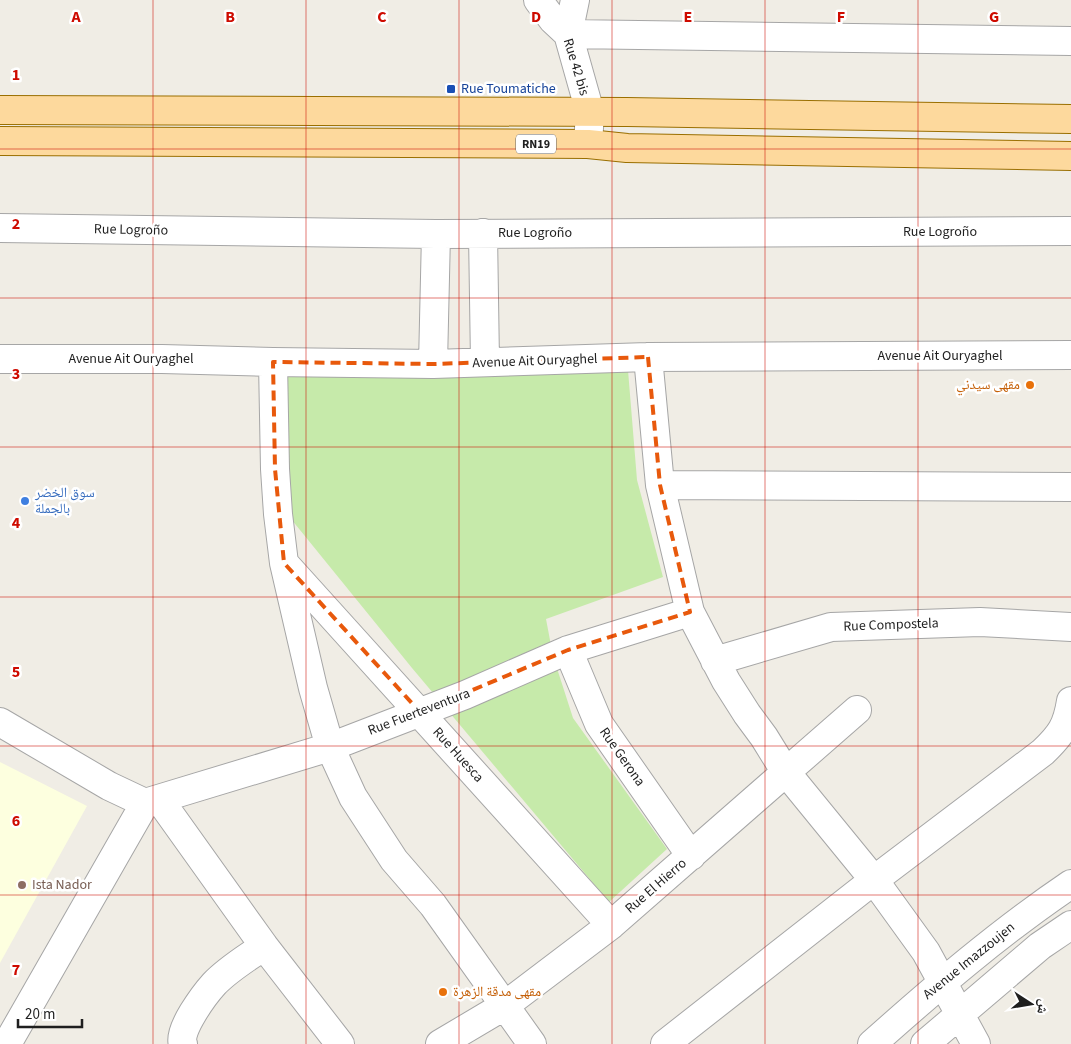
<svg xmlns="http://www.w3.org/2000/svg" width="1071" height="1044" font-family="'Source Sans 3','Noto Naskh Arabic',sans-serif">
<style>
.education{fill:#fdffdf}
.grass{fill:#c6eaaa}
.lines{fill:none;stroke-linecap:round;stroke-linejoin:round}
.minor-casing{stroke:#a6a6a6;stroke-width:30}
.major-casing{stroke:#9a6f00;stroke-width:30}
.minor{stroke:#fff;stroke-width:28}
.major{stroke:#fdd99d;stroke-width:28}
.marked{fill:none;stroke:#e8590c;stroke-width:4;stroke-dasharray:10 6;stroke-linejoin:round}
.grid{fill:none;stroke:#ce0b00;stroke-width:1;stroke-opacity:0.55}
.transit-dot{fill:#1a4fb4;stroke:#fff;stroke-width:2}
.food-dot{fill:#e8710a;stroke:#fff;stroke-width:2}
.shop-dot{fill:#3f7fe0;stroke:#fff;stroke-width:2}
.education-dot{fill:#8d6e63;stroke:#fff;stroke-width:2}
.labels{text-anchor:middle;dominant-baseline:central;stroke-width:5;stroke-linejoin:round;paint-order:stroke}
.shield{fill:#fff;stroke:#626262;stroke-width:1}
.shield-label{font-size:12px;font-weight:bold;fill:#1f1f1f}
.street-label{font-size:14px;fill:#1f1f1f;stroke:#fff}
.transit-label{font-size:14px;fill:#164399;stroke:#fff;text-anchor:start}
.food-label{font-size:14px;fill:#c56008;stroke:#fff;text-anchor:end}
.shop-label{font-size:14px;fill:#366cbe;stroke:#fff;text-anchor:start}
.education-label{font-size:14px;fill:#785e54;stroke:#fff;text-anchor:start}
.grid-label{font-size:16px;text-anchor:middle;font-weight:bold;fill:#ce0b00;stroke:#fff;stroke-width:5;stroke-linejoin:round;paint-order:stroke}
</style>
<rect width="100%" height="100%" fill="#f0ede5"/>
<!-- education -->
<path class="education" d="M 0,762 L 87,806 L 0,963 Z"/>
<!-- grass -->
<path class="grass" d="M 277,358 L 627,358 L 637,480 L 663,577 L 546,619 L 553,656 L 573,718 L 667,849 L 609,902 L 412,668 L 287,514 Z"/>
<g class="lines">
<defs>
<path id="minor" d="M 538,0 L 553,20 L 568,34 L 590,112 L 588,144
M 568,34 L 1071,41
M 568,34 L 575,0
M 0,228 L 436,234 L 1071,231
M 483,233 L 485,362
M 648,357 L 660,485 L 690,612 L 726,681 L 747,714 L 764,737 L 785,771 L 874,880 L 926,952 L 976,1044
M 0,359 L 162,359 L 273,362 L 433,364 L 648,357 L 1071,355
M 273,362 L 275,469 L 278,514 L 284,563 L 313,688 L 330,747 L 353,797 L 394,860 L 433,905 L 532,1044
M 433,364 L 436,234
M 660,485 L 1071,487
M 285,564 L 611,925
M 568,650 L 599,724 L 691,856
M 715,661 L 831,627 L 980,622 L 1071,627
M 0,722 L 109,786 L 145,803
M 159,799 L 264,946 L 340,1044
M 145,803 L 330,747 L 465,695 L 568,650 L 690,612
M 7,1044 L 145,803
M 183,1044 C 177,1031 205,994 214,984 C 228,969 247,958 264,946
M 440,1044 L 504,1006 L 611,925 L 857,710
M 665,1044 L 874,880 L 1043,752 C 1061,735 1067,726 1071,701
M 872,1044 C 936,987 1000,932 1071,884
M 925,1044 L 1040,946 L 1071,925"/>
<path id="major" d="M 0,110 L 627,112 L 1071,119
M 0,141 L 588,144 L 627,148 L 1071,156"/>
</defs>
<!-- minor casing -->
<use href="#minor" class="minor-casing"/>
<!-- major casing -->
<use href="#major" class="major-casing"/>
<!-- minor -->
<use href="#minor" class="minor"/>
<!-- major -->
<use href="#major" class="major"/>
</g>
<!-- marked area -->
<path class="marked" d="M 648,357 L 660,485 L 690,612 L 568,650 L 420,712 L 284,563 L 275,469 L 273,362 L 433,364 Z"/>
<!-- grid -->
<path class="grid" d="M 153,0 L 153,1044M 306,0 L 306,1044M 459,0 L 459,1044M 612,0 L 612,1044M 765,0 L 765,1044M 918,0 L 918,1044M 0,149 L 1071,149M 0,298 L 1071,298M 0,447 L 1071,447M 0,597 L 1071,597M 0,746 L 1071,746M 0,895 L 1071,895"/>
<!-- markers -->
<rect class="transit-dot" x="446" y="84" width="10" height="10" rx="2.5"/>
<g class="food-dot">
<circle cx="1030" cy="385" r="5"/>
<circle cx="443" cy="992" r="5"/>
</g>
<circle class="shop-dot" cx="25" cy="501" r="5"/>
<circle class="education-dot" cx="22" cy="885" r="5"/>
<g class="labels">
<!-- shield labels -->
<rect class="shield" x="516" y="134.5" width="40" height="19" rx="4"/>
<g class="shield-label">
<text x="536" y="144">RN19</text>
</g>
<!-- street labels -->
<g class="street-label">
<text transform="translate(576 67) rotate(73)">Rue 42 bis</text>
<text transform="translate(131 230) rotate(1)">Rue Logroño</text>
<text x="940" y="232">Rue Logroño</text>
<text x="535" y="233">Rue Logroño</text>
<text x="940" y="356">Avenue Ait Ouryaghel</text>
<text x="131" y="359">Avenue Ait Ouryaghel</text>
<text transform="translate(535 361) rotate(-2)">Avenue Ait Ouryaghel</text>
<text transform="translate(891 625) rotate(-2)">Rue Compostela</text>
<text transform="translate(419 712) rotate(-21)">Rue Fuerteventura</text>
<text transform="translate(458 755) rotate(48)">Rue Huesca</text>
<text transform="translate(622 757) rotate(55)">Rue Gerona</text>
<text transform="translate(656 886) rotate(-41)">Rue El Hierro</text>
<text transform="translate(969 961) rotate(-39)">Avenue Imazzoujen</text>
</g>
<!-- transit labels -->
<g class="transit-label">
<text x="461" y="89">Rue Toumatiche</text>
</g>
<!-- food labels -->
<g class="food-label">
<text x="1020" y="385">مقهى سيدني</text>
<text x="453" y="992" text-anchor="start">مقهى مدقة الزهرة</text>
</g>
<!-- shop labels -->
<g class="shop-label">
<text x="35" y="493">سوق الخضر<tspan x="35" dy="16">بالجملة</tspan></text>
</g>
<!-- education labels -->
<g class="education-label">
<text x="32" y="885">Ista Nador</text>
</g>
</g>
<g class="grid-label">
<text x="76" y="22">A</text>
<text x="230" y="22">B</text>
<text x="382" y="22">C</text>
<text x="536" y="22">D</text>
<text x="688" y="22">E</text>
<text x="841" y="22">F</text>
<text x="994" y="22">G</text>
<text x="16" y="80">1</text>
<text x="16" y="229">2</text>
<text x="16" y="379">3</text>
<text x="16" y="528">4</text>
<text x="16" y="677">5</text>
<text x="16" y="826">6</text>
<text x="16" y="975">7</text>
</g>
<!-- north arrow -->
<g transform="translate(1031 1004) rotate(102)" stroke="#ffffff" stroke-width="4" paint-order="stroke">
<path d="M0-4L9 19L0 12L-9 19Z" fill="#1f1f1f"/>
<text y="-8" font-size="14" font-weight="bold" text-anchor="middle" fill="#1f1f1f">ش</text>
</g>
<!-- scale -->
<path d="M18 1019v8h64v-8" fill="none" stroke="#1f1f1f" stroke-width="2.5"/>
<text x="25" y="1019" font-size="15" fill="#1f1f1f" stroke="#ffffff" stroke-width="4" paint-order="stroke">20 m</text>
</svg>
